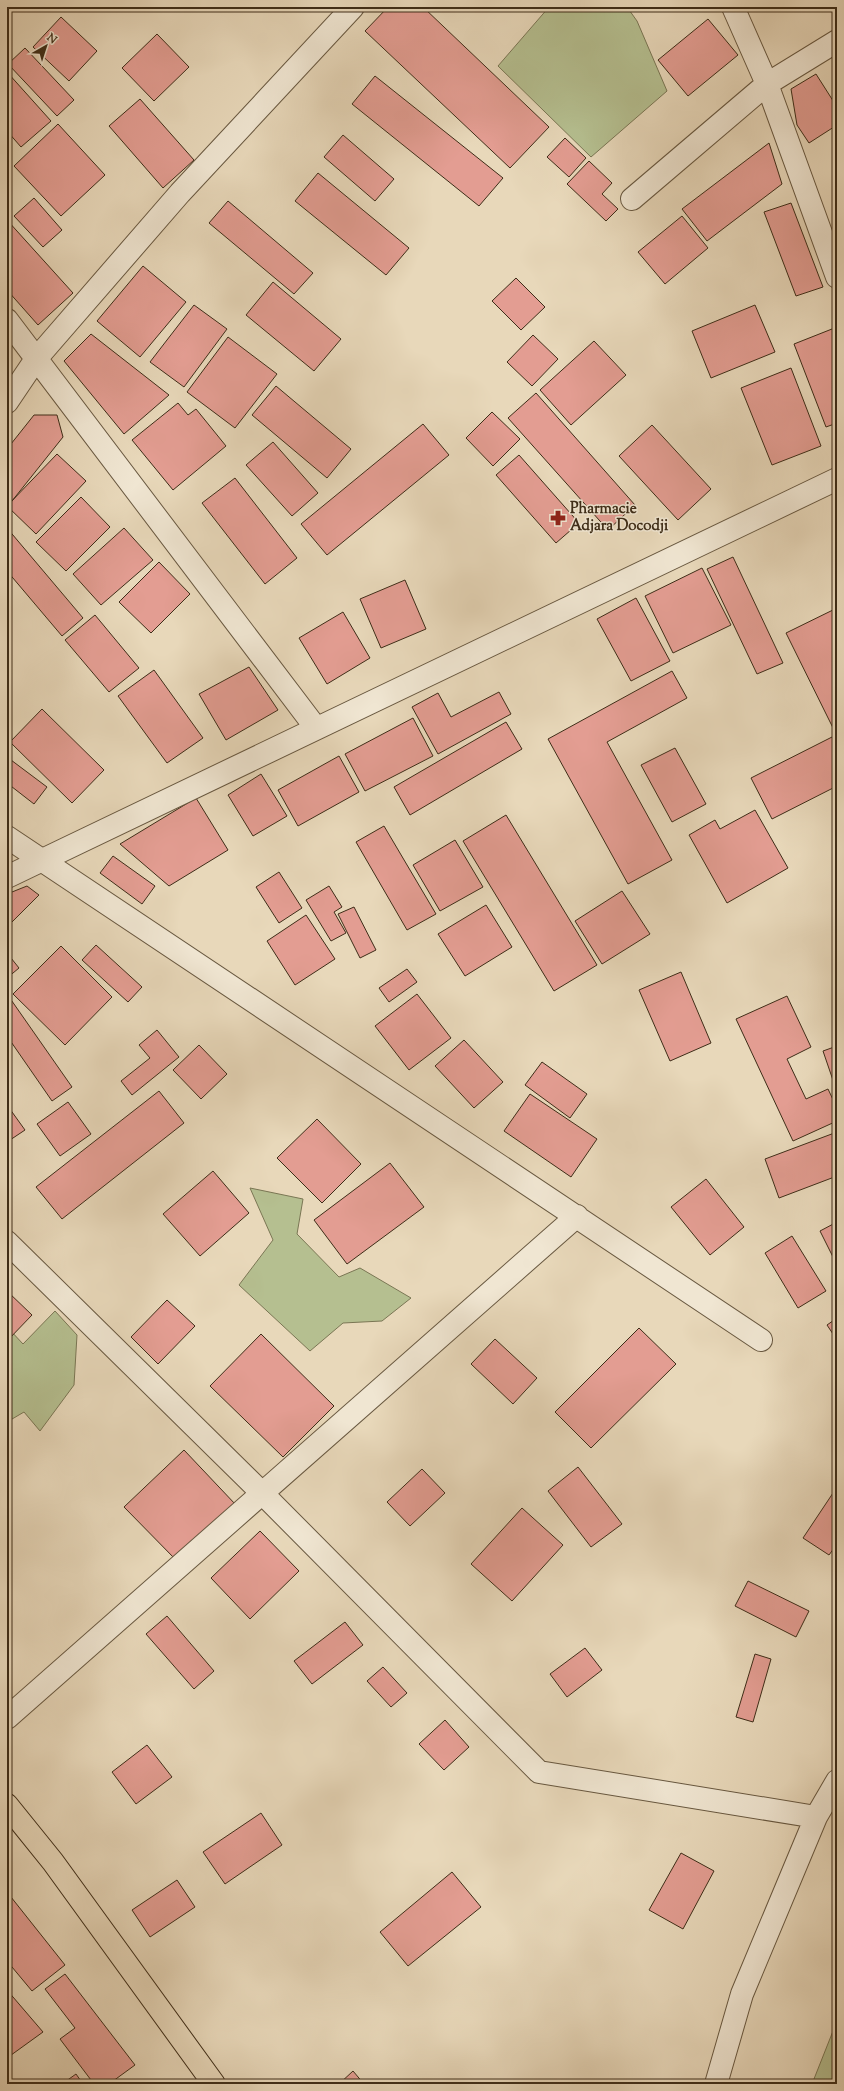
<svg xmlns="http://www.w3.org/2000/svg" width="844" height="2091" font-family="'Sorts Mill Goudy',serif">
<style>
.green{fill:#b5bf90;stroke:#7a7654}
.building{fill:#e39d92;stroke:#3e2d18}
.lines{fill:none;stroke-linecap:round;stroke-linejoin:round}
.minor-casing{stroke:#685840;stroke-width:24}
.major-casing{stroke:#3e2d18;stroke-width:24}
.minor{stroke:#f0e6d2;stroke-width:22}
.major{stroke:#e8d8ba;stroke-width:22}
.labels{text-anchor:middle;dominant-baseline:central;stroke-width:3;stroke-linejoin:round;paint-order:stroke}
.poi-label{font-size:15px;font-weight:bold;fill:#3e2d18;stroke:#f0e6d2;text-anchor:start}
</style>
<rect width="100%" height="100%" fill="#e8d8ba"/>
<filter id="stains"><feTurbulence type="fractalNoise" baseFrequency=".005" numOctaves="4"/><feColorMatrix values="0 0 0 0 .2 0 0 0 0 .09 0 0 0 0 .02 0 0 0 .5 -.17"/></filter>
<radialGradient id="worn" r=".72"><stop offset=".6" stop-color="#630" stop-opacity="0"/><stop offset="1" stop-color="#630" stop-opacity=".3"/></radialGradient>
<!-- green -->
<path class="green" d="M 549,7 L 627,7 L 637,21 L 667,91 L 591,157 L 498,66 Z
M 250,1188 L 303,1199 L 297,1234 L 339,1277 L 360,1268 L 411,1298 L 382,1321 L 343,1323 L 310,1351 L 239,1285 L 273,1240 Z
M 55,1311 L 77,1335 L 74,1385 L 40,1431 L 24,1412 L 7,1422 L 7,1332 L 10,1330 L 23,1344 Z
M 837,2025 L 837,2084 L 812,2084 L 835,2026 Z"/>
<!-- building -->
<path class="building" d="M 388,7 L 423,7 L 549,127 L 510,168 L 365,31 Z
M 61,17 L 97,51 L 69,81 L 33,47 Z
M 708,19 L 738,55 L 688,96 L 658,60 Z
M 157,34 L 189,67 L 154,101 L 122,68 Z
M 25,48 L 74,100 L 57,116 L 8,64 Z
M 7,72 L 51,121 L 21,147 L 7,131 Z
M 816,74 L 837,107 L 837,125 L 809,143 L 797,125 L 791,89 Z
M 375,76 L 503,178 L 479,206 L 352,104 Z
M 140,99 L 194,160 L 163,188 L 109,126 Z
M 58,124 L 105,175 L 61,216 L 14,166 Z
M 343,135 L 394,179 L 375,201 L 324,157 Z
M 565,138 L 586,158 L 569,177 L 547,157 Z
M 769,143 L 782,184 L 707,241 L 682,209 Z
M 589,161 L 612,183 L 602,194 L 618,209 L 606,221 L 567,184 Z
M 318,173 L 409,248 L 386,275 L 295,201 Z
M 34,198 L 62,230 L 43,247 L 14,216 Z
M 228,201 L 313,273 L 294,294 L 209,223 Z
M 791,203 L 823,287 L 796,296 L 764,212 Z
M 682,216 L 708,248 L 665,284 L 638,252 Z
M 7,220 L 73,293 L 38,325 L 7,290 Z
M 143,266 L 186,302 L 140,357 L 97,321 Z
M 516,278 L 545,307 L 521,330 L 492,301 Z
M 273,282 L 341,339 L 314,371 L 246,315 Z
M 194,305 L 227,329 L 184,387 L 150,362 Z
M 755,305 L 775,352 L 711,378 L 692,331 Z
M 837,327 L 837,423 L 826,427 L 794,344 Z
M 91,334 L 169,395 L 124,434 L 64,361 Z
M 533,335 L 558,359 L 532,386 L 507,362 Z
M 228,337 L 277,374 L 235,428 L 187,392 Z
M 594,341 L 626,375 L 571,425 L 540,390 Z
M 791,368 L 821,446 L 772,465 L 741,388 Z
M 276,386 L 351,449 L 327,478 L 252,415 Z
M 536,393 L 635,505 L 608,530 L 508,418 Z
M 178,403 L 188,415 L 196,409 L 226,446 L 173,490 L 132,440 Z
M 492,412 L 520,439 L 493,466 L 466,438 Z
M 34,415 L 57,415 L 63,437 L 8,506 L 7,449 Z
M 423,424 L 449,455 L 327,555 L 301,524 Z
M 652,425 L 711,489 L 678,520 L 619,456 Z
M 273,442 L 318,493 L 292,516 L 246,465 Z
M 57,454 L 86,481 L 36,534 L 7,506 Z
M 519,455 L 579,523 L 556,543 L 496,475 Z
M 235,478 L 297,558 L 265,584 L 202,503 Z
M 81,497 L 110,527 L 66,571 L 36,542 Z
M 7,528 L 83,618 L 62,636 L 7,571 Z
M 124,528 L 153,560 L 101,605 L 73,574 Z
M 733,557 L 783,663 L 757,674 L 707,569 Z
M 159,562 L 190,594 L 151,633 L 119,602 Z
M 702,568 L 731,625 L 673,653 L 645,596 Z
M 405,580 L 426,629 L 381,648 L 360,599 Z
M 636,598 L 670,661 L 631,681 L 597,619 Z
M 837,608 L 837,736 L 786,633 Z
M 343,612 L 370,658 L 327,684 L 299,638 Z
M 95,615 L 139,668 L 109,692 L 65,640 Z
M 249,667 L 278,710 L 226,740 L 199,694 Z
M 154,670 L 203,738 L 167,763 L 118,696 Z
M 672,671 L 687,698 L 607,742 L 672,860 L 628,884 L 548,739 Z
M 499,692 L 511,714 L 438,754 L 412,707 L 438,693 L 451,717 Z
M 42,709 L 104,770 L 72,803 L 10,742 Z
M 413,718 L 433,756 L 365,791 L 345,754 Z
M 506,722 L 522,749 L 410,815 L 394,787 Z
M 832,737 L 837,748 L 837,786 L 772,819 L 751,778 Z
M 675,748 L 706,804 L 672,822 L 641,765 Z
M 339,756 L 359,792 L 298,826 L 278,790 Z
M 7,757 L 47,787 L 34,804 L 7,783 Z
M 261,774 L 287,816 L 253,836 L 228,795 Z
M 196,798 L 228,850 L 169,886 L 120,844 Z
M 755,810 L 788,868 L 727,903 L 689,835 L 715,820 L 720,829 Z
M 506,815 L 597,965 L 554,991 L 463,841 Z
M 384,826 L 436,914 L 407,930 L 356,842 Z
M 455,840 L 483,887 L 440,911 L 413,865 Z
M 113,856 L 155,886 L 142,904 L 100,873 Z
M 279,872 L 302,908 L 279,923 L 256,887 Z
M 27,886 L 39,895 L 7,927 L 7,894 Z
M 329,886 L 342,907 L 334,912 L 346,933 L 331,941 L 306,900 Z
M 622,891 L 650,934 L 602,964 L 575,921 Z
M 486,905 L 512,947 L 465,976 L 438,934 Z
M 354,907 L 376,950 L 360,958 L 338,914 Z
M 306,915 L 335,959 L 295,985 L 267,941 Z
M 96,945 L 142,987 L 128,1002 L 82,960 Z
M 61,946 L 112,997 L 65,1045 L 13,994 Z
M 7,953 L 19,968 L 7,978 Z
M 407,969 L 417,982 L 389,1002 L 379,988 Z
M 681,972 L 711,1043 L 670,1061 L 639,990 Z
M 7,994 L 72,1087 L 52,1101 L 7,1036 Z
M 417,994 L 451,1038 L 409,1070 L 375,1026 Z
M 787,996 L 811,1047 L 787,1059 L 806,1099 L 828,1089 L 837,1108 L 837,1121 L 793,1141 L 736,1019 Z
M 157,1030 L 179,1057 L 132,1095 L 121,1081 L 150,1058 L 139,1045 Z
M 464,1040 L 503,1082 L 474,1108 L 435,1066 Z
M 199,1045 L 227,1074 L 201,1099 L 173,1070 Z
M 837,1046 L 837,1092 L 823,1051 Z
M 542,1062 L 587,1094 L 570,1118 L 525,1085 Z
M 159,1091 L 184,1123 L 62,1219 L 36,1187 Z
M 530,1094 L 597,1139 L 571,1177 L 504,1131 Z
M 68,1102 L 91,1134 L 60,1156 L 37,1124 Z
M 7,1105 L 25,1130 L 7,1142 Z
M 317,1119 L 361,1164 L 322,1203 L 277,1158 Z
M 837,1132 L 837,1176 L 779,1198 L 765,1159 Z
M 390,1163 L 424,1207 L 347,1264 L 314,1220 Z
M 213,1171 L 249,1213 L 200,1256 L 163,1214 Z
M 706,1179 L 744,1227 L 710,1255 L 671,1207 Z
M 837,1222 L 837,1265 L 820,1231 Z
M 792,1236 L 826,1291 L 798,1308 L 765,1253 Z
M 7,1291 L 32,1315 L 7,1341 Z
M 167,1300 L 195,1326 L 158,1364 L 131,1337 Z
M 837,1318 L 837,1340 L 827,1325 Z
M 639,1328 L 676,1364 L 591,1448 L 555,1412 Z
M 261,1334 L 334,1406 L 283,1457 L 210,1386 Z
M 495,1339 L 537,1378 L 513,1404 L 471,1364 Z
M 184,1450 L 236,1505 L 177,1561 L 124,1507 Z
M 578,1467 L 622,1524 L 591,1547 L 548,1491 Z
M 422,1469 L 445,1493 L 410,1526 L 387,1502 Z
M 837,1487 L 837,1544 L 829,1555 L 803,1538 Z
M 522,1508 L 563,1545 L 512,1601 L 471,1564 Z
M 260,1531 L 299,1571 L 250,1619 L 211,1578 Z
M 748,1581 L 809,1611 L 796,1637 L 735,1606 Z
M 167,1616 L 214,1671 L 194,1689 L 146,1634 Z
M 345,1622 L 363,1645 L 312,1684 L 294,1661 Z
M 585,1648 L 602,1670 L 567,1697 L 550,1674 Z
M 755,1654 L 771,1659 L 753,1722 L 736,1717 Z
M 383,1667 L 407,1693 L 391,1707 L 367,1681 Z
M 445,1720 L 469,1747 L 444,1770 L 419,1744 Z
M 147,1745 L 172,1777 L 136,1804 L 112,1772 Z
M 261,1813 L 282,1845 L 225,1884 L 203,1852 Z
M 681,1853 L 714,1871 L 683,1929 L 649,1910 Z
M 452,1872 L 481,1907 L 408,1966 L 380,1932 Z
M 177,1880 L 195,1907 L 150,1937 L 132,1910 Z
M 7,1892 L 65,1965 L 32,1991 L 7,1961 Z
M 65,1974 L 135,2065 L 109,2084 L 94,2084 L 60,2039 L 75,2028 L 45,1989 Z
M 7,1990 L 43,2032 L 7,2058 Z
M 353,2071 L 364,2084 L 339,2084 Z
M 76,2074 L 83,2084 L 62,2084 Z"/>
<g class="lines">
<defs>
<path id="minor" d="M 733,7 L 767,84 L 837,277
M 632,199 L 767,84 L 837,41
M 7,320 L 316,728
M 7,402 L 36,359 L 180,193 L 353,7
M 7,837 L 761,1340
M 7,877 L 837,479
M 7,1242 L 262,1493 L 539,1772 L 816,1817
M 7,1718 L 577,1216
M 716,2084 L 742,1994 L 816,1817 L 837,1781"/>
<path id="major" d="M 7,1805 L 53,1862 L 214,2084"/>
</defs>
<!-- minor casing -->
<use href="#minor" class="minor-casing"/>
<!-- major casing -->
<use href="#major" class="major-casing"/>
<!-- minor -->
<use href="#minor" class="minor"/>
<!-- major -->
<use href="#major" class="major"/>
</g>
<!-- icons -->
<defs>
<symbol id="pharmacy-bare" viewBox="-9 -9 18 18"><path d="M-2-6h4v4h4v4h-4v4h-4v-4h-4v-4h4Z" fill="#8f2418" stroke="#f0e6d2" stroke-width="2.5" paint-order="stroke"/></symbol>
</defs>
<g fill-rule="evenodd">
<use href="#pharmacy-bare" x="547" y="507" width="22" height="22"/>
</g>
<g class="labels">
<!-- poi labels -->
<g class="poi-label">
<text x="570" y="509">Pharmacie<tspan x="570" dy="17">Adjara Docodji</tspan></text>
</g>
</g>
<!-- margin -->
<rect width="844" height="2091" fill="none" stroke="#e8d8ba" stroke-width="24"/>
<rect x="8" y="8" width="828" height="2075" fill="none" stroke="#3e2d18" stroke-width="2"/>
<rect x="12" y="12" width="820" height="2067" fill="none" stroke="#3e2d18"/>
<!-- north arrow -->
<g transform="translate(46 46) rotate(39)" stroke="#f0e6d2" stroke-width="3" paint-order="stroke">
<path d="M0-3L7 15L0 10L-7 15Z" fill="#3e2d18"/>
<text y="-6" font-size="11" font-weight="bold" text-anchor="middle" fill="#3e2d18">N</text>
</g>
<rect width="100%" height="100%" filter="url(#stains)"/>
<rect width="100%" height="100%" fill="url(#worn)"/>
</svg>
